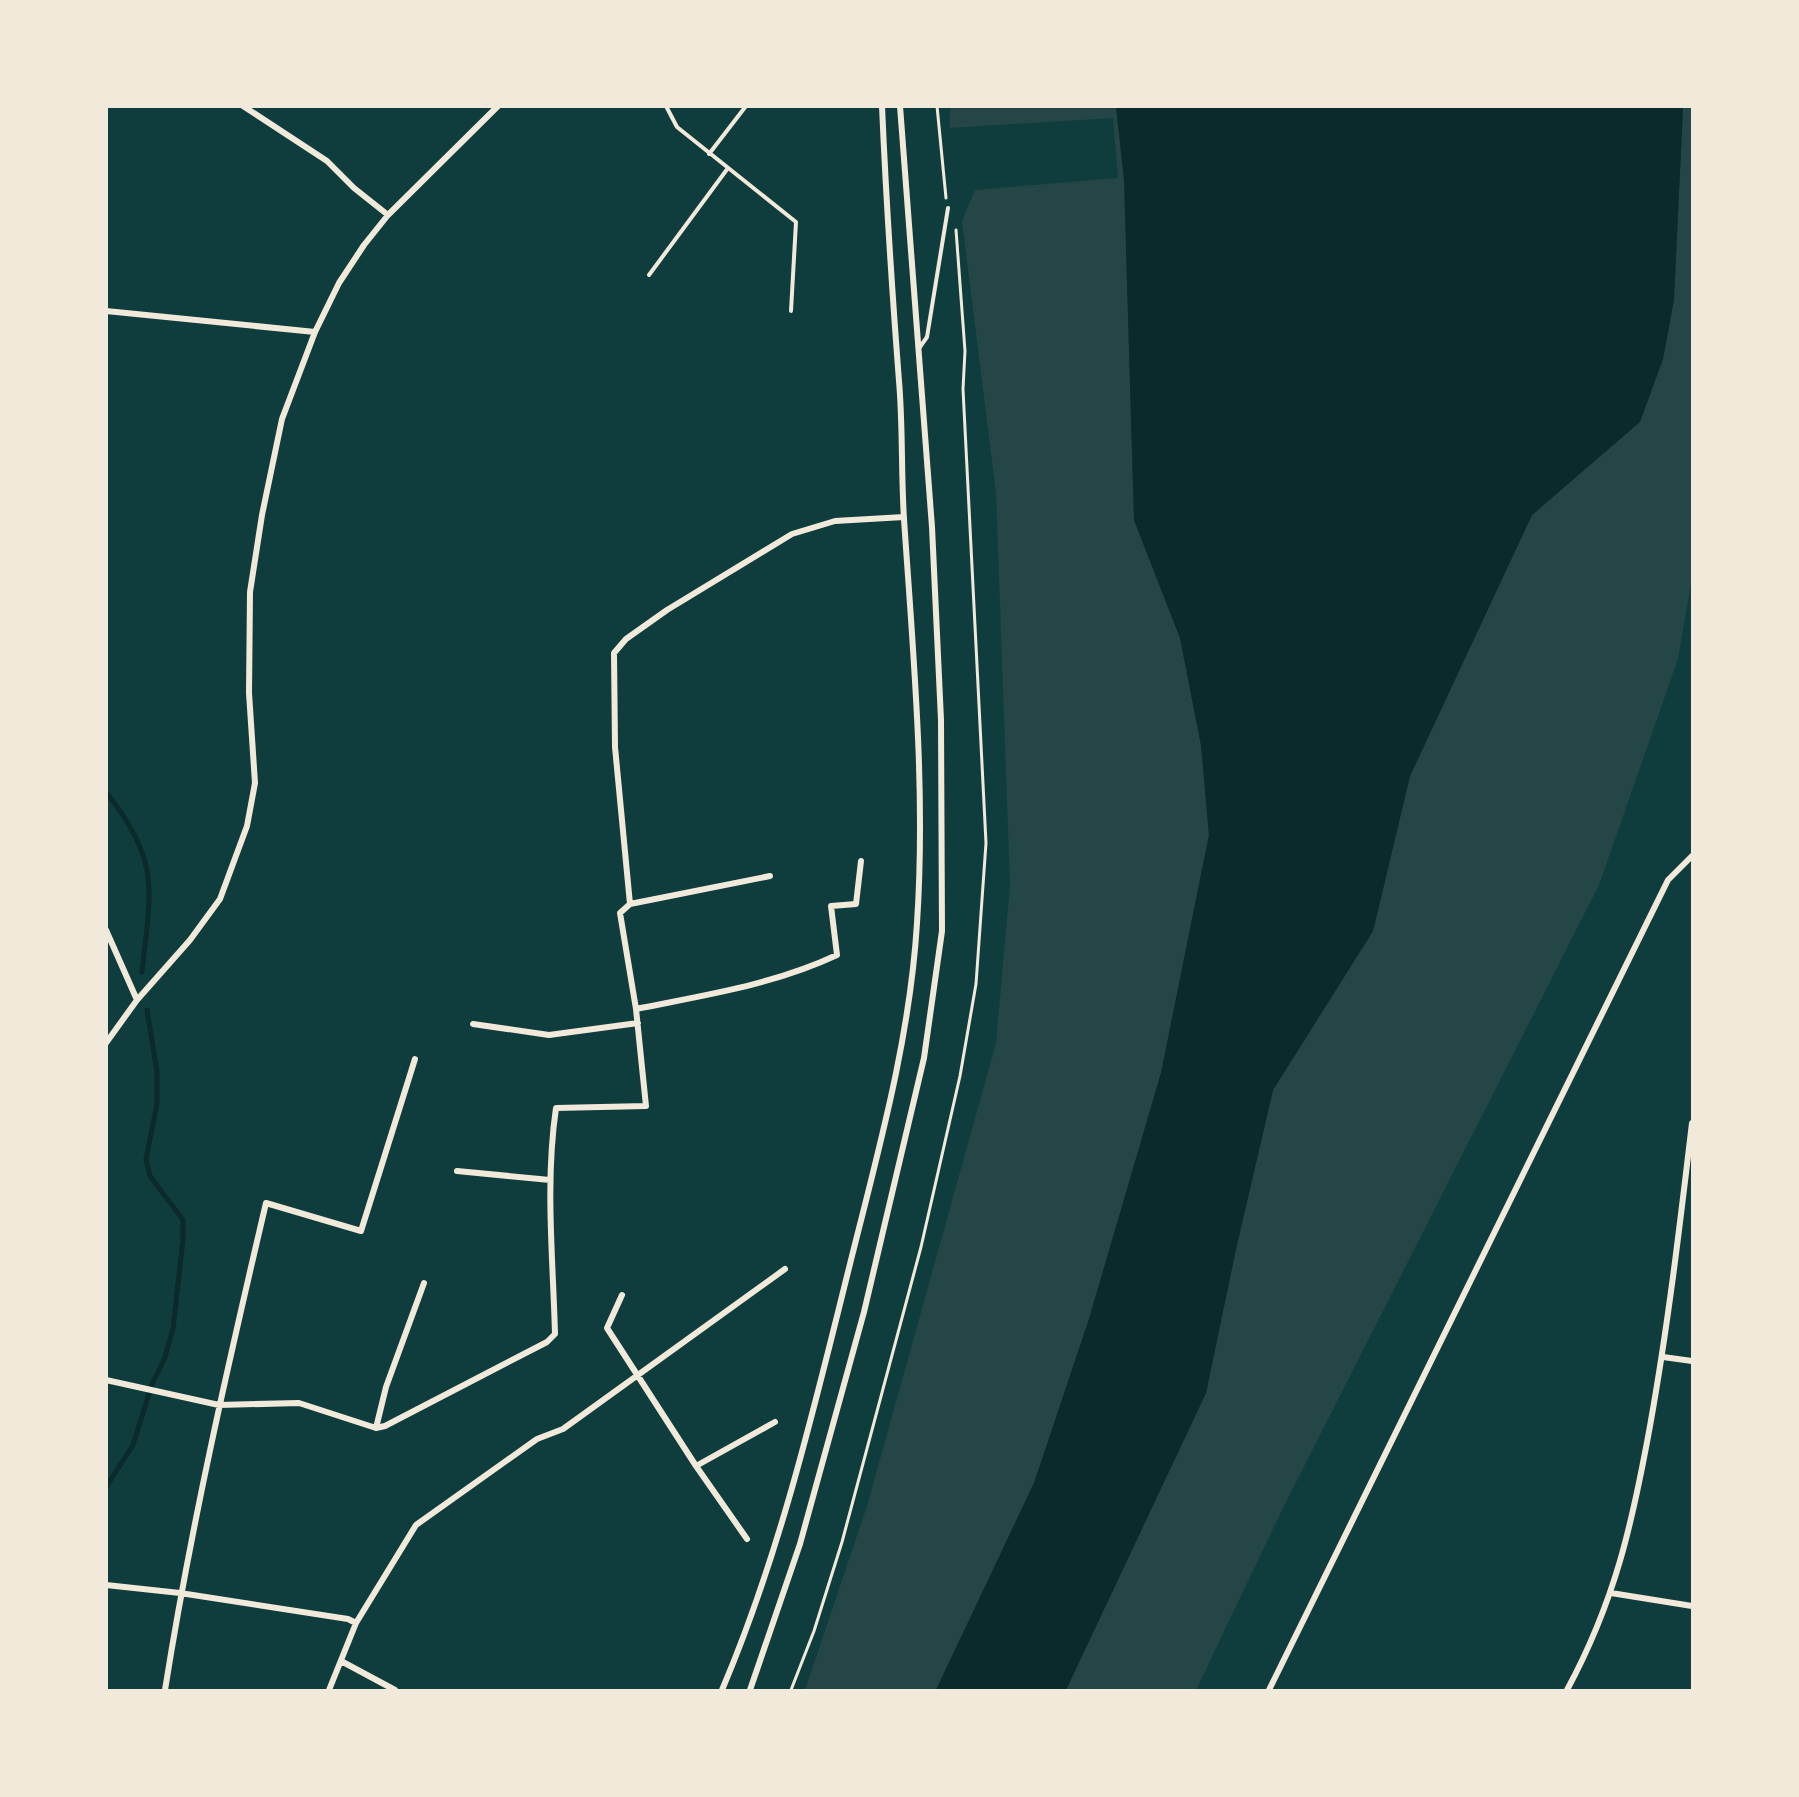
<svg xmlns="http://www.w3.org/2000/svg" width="1799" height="1797" font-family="Literata,serif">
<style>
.green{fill:#244646}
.water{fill:#0a2a2b}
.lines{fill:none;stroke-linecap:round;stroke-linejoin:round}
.stream{stroke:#0a2a2b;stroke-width:5}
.path{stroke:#f1e9da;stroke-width:3}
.service{stroke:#f1e9da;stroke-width:4}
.minor{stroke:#f1e9da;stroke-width:6}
</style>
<rect width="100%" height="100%" fill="#0f3d3e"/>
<!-- green -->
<path class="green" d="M 950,107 L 1116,107 L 1124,179 L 1134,520 L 1180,638 L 1201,745 L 1209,835 L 1161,1073 L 1089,1319 L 1034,1483 L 936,1690 L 805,1690 L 867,1506 L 996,1043 L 1010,885 L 996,493 L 962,221 L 975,190 L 1118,178 L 1113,118 L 950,128 Z
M 1683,107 L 1692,107 L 1692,578 L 1678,659 L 1599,885 L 1283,1508 L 1196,1690 L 1066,1690 L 1206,1393 L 1236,1249 L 1273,1090 L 1373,931 L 1410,776 L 1532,515 L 1640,421 L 1663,359 L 1674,300 Z"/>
<!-- water -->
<path class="water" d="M 1116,107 L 1683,107 L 1674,299 L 1663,359 L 1640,422 L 1532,515 L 1410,776 L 1373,931 L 1273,1090 L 1236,1249 L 1206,1393 L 1066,1690 L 936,1690 L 1034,1483 L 1089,1319 L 1161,1073 L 1209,835 L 1201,745 L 1180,638 L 1134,520 L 1124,179 Z"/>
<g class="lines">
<!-- stream -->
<path class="stream" d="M 106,792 C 161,863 151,888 142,972
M 106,1487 L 133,1445 L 152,1384 L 164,1360 L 173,1329 L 183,1239 L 183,1220 L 150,1176 L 146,1159 L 157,1104 L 157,1072 L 147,1010"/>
<!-- path -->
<path class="path" d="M 937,106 L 946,198
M 791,1690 L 814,1631 L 842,1542 L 921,1247 L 960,1076 L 976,984 L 986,843 L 963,389 L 965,351 L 956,230"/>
<!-- service -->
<path class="service" d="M 666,106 L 677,127 L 796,222 L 791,311
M 709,154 L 746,106
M 649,275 L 728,168
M 920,347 L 927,337 L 948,208"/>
<!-- minor -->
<path class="minor" d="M 243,106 L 327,161 L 354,188 L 388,215
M 106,311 L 315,332
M 630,904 L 615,747 L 614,653 L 626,639 L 667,610 L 792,534 L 835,521 L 904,517
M 106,930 L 137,1000
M 636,1009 C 705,995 773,985 837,955 L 831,906 L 856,904 L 861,861
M 473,1024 L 549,1035 L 638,1023
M 106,1043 L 137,1000 L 190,940 L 220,899 L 247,826 L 255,783 L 249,693 L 250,592 L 262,515 L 282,419 L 315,332 L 339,283 L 364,245 L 388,215 L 498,106
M 457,1171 L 550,1180
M 622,1295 L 607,1328 L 696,1466 L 747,1539
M 1663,1357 L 1692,1361
M 106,1380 L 219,1405 L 299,1403 L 376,1428 L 385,1426 L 547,1342 L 555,1334 C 553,1258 545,1183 556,1108 L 646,1106 L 636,1009 L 620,913 L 630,904 L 770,876
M 376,1428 L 386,1387 L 424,1283
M 696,1466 L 775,1422
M 106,1585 L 180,1593 L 348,1619 L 356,1623
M 1611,1593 L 1692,1606
M 341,1661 L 395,1690
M 165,1690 C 191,1526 228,1365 266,1203 L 361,1231 L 415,1059
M 329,1690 L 356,1623 L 416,1525 L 537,1439 L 563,1429 L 785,1269
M 722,1690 C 780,1554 814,1408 850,1264 C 878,1152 910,1039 917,923 C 926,788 913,653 904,519 C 901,473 903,427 899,381 C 892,290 886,198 882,106
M 750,1690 L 800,1544 L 864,1312 L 924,1058 L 942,931 L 941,720 L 932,527 L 900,106
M 1269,1690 L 1668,880 L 1692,856
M 1567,1690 C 1615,1601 1632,1525 1650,1426 C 1668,1326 1680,1224 1692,1123"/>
</g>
<!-- border -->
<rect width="1799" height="1797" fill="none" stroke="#f1e9da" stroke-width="216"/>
</svg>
